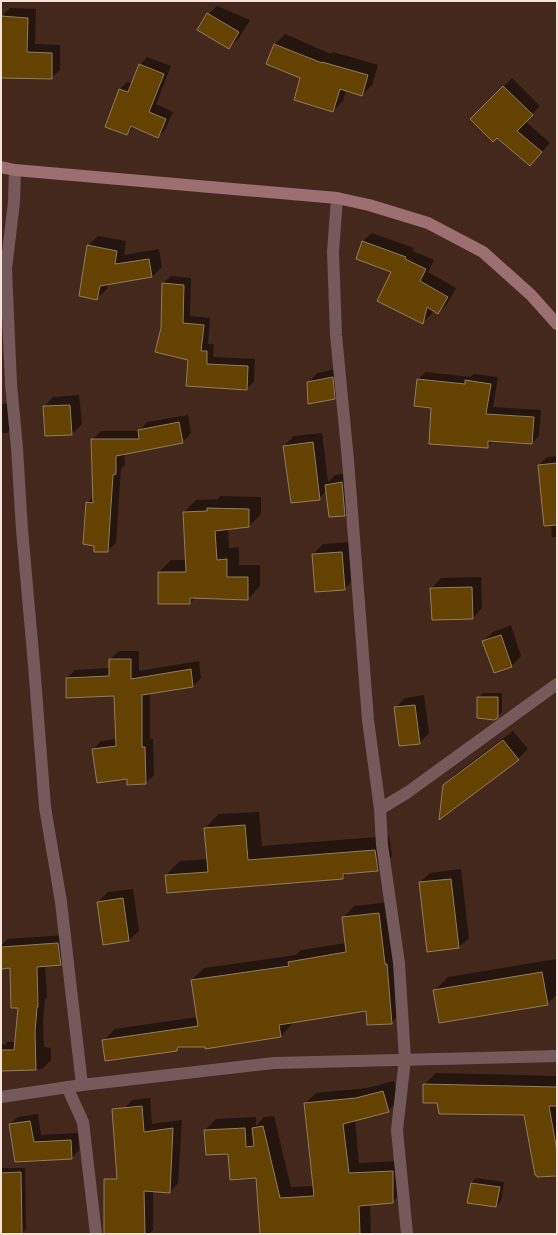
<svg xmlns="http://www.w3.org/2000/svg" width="558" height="1235" font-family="Overpass,sans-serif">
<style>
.shadow{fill:#0007}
.building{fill:#644302;stroke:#907c5f}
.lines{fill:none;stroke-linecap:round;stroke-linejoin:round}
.street{stroke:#76595b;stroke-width:12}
.secondary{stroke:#9c6f73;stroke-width:12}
</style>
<rect width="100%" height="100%" fill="#44281b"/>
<!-- shadow -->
<path class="shadow" d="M 217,6 L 250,20 L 239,38 L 229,48 L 207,16 Z
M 10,8 L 36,9 L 35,44 L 60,45 L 60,70 L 51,78 L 1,77 L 2,16 Z
M 285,34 L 331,54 L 333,52 L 378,65 L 372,85 L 362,95 L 346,90 L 343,101 L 333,111 L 301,77 L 267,63 L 275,44 Z
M 147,57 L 171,66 L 156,104 L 173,112 L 165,130 L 158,137 L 135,126 L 127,134 L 107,127 L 120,89 L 127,82 L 133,84 L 140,65 Z
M 512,78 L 540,106 L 525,121 L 550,143 L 538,156 L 497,136 L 472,119 Z
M 372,233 L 414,248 L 413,251 L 434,260 L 428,272 L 456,288 L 447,304 L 438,313 L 433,309 L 432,314 L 423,322 L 393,271 L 357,258 L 363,241 Z
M 98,236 L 126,241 L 124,255 L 159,249 L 162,267 L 152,277 L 108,284 L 107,289 L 97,298 L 88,246 Z
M 171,276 L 191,278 L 190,316 L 210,318 L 208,344 L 214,344 L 213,357 L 255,359 L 254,382 L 246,389 L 189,359 L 162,328 L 163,283 Z
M 342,368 L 344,388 L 334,398 L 308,383 L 317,373 Z
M 426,372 L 470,377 L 474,374 L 498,377 L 493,407 L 541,410 L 539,436 L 532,443 L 494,440 L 487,447 L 432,407 L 415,405 L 418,379 Z
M 79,395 L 82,424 L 72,434 L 44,407 L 53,397 Z
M 16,403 L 17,424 L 7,433 L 1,433 L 1,404 Z
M 188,415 L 191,433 L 183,442 L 124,453 L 125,465 L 121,469 L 116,543 L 107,551 L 87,503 L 94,496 L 92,440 L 101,431 L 139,431 L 147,422 Z
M 322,433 L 328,482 L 335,475 L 352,473 L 354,505 L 344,515 L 326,491 L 319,499 L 284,446 L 294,436 Z
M 557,456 L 557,537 L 552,537 L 549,498 L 542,499 L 539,465 L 547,457 Z
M 220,496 L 261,497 L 261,514 L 249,526 L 228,529 L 229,548 L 239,547 L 239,565 L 260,565 L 260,586 L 248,599 L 195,598 L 190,603 L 159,572 L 171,560 L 187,560 L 184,512 L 196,500 L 218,499 Z
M 352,542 L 354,579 L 344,589 L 316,591 L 313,554 L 323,544 Z
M 481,577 L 482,608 L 473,618 L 432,588 L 441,578 Z
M 511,625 L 521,656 L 512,666 L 495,672 L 483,641 L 493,632 Z
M 119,651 L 139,651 L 139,671 L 199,661 L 201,678 L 193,686 L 150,693 L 150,739 L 153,739 L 154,775 L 146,783 L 128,778 L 93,749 L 101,741 L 117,739 L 115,695 L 67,678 L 75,670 L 110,668 L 110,659 Z
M 483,693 L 502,693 L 502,712 L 497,717 L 478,698 Z
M 424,695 L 429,733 L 419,743 L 395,708 L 405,698 Z
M 513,731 L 528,749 L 518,759 L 444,786 L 454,775 Z
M 259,812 L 262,846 L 389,836 L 392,856 L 378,870 L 348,873 L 342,878 L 166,875 L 180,861 L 208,859 L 205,828 L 219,814 Z
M 461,869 L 469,938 L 459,947 L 420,882 L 430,873 Z
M 133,889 L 139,931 L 129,940 L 98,902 L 108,892 Z
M 390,902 L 403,1011 L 391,1023 L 367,1009 L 292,1022 L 292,1024 L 281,1036 L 205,1046 L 181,1046 L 177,1050 L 103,1041 L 115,1029 L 197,1017 L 192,980 L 204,968 L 296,955 L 301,950 L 346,943 L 343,918 L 354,906 Z
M 66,935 L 69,956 L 60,964 L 45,965 L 47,998 L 45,999 L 43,1022 L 44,1047 L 51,1048 L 51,1060 L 42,1069 L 1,1070 L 1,1044 L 5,1045 L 7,1042 L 16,1042 L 19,1007 L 11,967 L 1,968 L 1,945 L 8,939 Z
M 556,959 L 557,994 L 547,1004 L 434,991 L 448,977 Z
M 436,1073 L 557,1076 L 557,1175 L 525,1114 L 438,1102 L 424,1085 Z
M 394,1081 L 399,1100 L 388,1111 L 355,1120 L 359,1163 L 403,1161 L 404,1191 L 392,1202 L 370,1204 L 371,1234 L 261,1234 L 257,1177 L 205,1130 L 216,1119 L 256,1117 L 256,1126 L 264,1117 L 274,1116 L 291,1187 L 314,1186 L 305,1104 L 316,1093 L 367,1088 Z
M 150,1098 L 152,1124 L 182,1120 L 178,1183 L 170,1192 L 153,1191 L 153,1230 L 149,1234 L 125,1234 L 124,1109 L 132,1100 Z
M 38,1114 L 41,1135 L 78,1133 L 79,1150 L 72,1158 L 16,1161 L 10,1124 L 18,1117 Z
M 3,1168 L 25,1168 L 26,1229 L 22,1234 L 1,1234 L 1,1170 Z
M 476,1178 L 504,1182 L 501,1201 L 496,1206 L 468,1202 L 471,1183 Z"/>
<!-- building -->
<path class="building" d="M 207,13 L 239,32 L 229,49 L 197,30 Z
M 1,16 L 28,18 L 27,52 L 52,53 L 52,79 L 1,78 Z
M 274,44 L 322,63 L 322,62 L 368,75 L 362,96 L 340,89 L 333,112 L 294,100 L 300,78 L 266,64 Z
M 139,64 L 164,74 L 149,112 L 166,119 L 158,138 L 131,126 L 127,135 L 105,127 L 119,89 L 128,92 Z
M 503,86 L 533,115 L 517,131 L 542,152 L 530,166 L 497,138 L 493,142 L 470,119 Z
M 362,241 L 406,257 L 405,259 L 426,269 L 420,281 L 448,297 L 438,314 L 427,307 L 423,324 L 377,301 L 391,272 L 356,259 Z
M 87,245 L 117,251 L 115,264 L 149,259 L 152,277 L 100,286 L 97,300 L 79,296 Z
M 162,283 L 184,285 L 183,323 L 204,325 L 201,351 L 207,351 L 207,364 L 248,366 L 247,390 L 186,386 L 188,360 L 155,352 L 161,328 Z
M 333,377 L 335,399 L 308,404 L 307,382 Z
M 417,379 L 465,384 L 465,380 L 491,384 L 486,414 L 534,417 L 532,444 L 488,441 L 488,448 L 429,444 L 431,408 L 414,406 Z
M 70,405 L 72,435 L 45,436 L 43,406 Z
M 179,422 L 183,443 L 116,456 L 116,474 L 113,475 L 108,552 L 94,552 L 94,546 L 83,544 L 86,502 L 93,503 L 91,439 L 139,439 L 138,430 Z
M 313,442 L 320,500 L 291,503 L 283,446 Z
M 557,463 L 557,525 L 544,526 L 538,465 Z
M 342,482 L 345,516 L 329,517 L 325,485 Z
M 207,508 L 249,509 L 249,527 L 215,531 L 217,560 L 227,559 L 227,577 L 248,577 L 248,600 L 190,598 L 190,604 L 158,604 L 158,572 L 186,572 L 183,512 L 207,511 Z
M 342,552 L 345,590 L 315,592 L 312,554 Z
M 472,587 L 473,619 L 432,620 L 430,588 Z
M 501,635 L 512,667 L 494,673 L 482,641 Z
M 109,659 L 131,659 L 131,679 L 191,669 L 193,687 L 142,695 L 142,747 L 145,747 L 146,784 L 127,785 L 127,779 L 97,783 L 92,749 L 116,746 L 114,696 L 66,698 L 66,678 L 109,676 Z
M 477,697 L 498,697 L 498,718 L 494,720 L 477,718 Z
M 415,705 L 420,744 L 399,746 L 394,707 Z
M 503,740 L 519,760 L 439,820 L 443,785 Z
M 245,825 L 248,860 L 375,850 L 378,871 L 343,874 L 343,879 L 167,893 L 165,875 L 208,872 L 204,828 Z
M 451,879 L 459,948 L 427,952 L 419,882 Z
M 123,898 L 129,941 L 103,945 L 97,902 Z
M 379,913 L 385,964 L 387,964 L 392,1024 L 367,1025 L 366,1011 L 279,1025 L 281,1037 L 205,1049 L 205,1047 L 178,1047 L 177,1051 L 105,1061 L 102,1040 L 198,1026 L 191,980 L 289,966 L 288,962 L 346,952 L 342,917 Z
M 58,943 L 61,965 L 37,967 L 38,1007 L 37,1007 L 35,1032 L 36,1070 L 1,1071 L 1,1050 L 14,1050 L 18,1008 L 11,1008 L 10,968 L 1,969 L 1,947 Z
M 542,972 L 548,1005 L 439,1023 L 433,990 Z
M 423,1084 L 557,1087 L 557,1106 L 549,1106 L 557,1151 L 557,1176 L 537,1177 L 536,1175 L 535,1175 L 524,1115 L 439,1114 L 437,1103 L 423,1103 Z
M 383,1091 L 389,1112 L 343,1124 L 349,1173 L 393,1171 L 393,1203 L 359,1206 L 360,1234 L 260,1234 L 256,1178 L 230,1180 L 228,1154 L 206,1155 L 204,1130 L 245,1128 L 246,1147 L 254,1146 L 252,1128 L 263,1126 L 280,1198 L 314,1196 L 304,1103 L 356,1098 Z
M 142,1106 L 144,1132 L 173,1128 L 170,1193 L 144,1191 L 145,1234 L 104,1234 L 104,1179 L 117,1179 L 112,1109 Z
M 30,1121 L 34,1142 L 71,1140 L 72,1159 L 15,1162 L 9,1124 Z
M 21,1172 L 22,1234 L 1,1234 L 1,1173 Z
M 471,1183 L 500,1187 L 496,1207 L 467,1203 Z"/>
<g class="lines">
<!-- street -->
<path class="street" d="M 15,170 L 14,202 L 6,269 L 11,384 L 17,448 L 22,530 L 34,665 L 45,807 L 61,902 L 82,1085
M 337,198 L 333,252 L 336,335 L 348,460 L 368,720 L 380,809 L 382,845 L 399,963 L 405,1059 L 397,1130 L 407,1234
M 380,809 L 408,792 L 557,684
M 67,1087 L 83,1122 L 96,1234
M 1,1097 L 82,1085 L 274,1063 L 557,1056"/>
<!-- secondary -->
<path class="secondary" d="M 1,167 L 15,170 L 337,198 L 369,205 L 428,223 L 483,252 L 531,295 L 557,324"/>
</g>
<!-- border -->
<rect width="558" height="1235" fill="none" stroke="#f5e2d9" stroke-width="4"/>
</svg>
